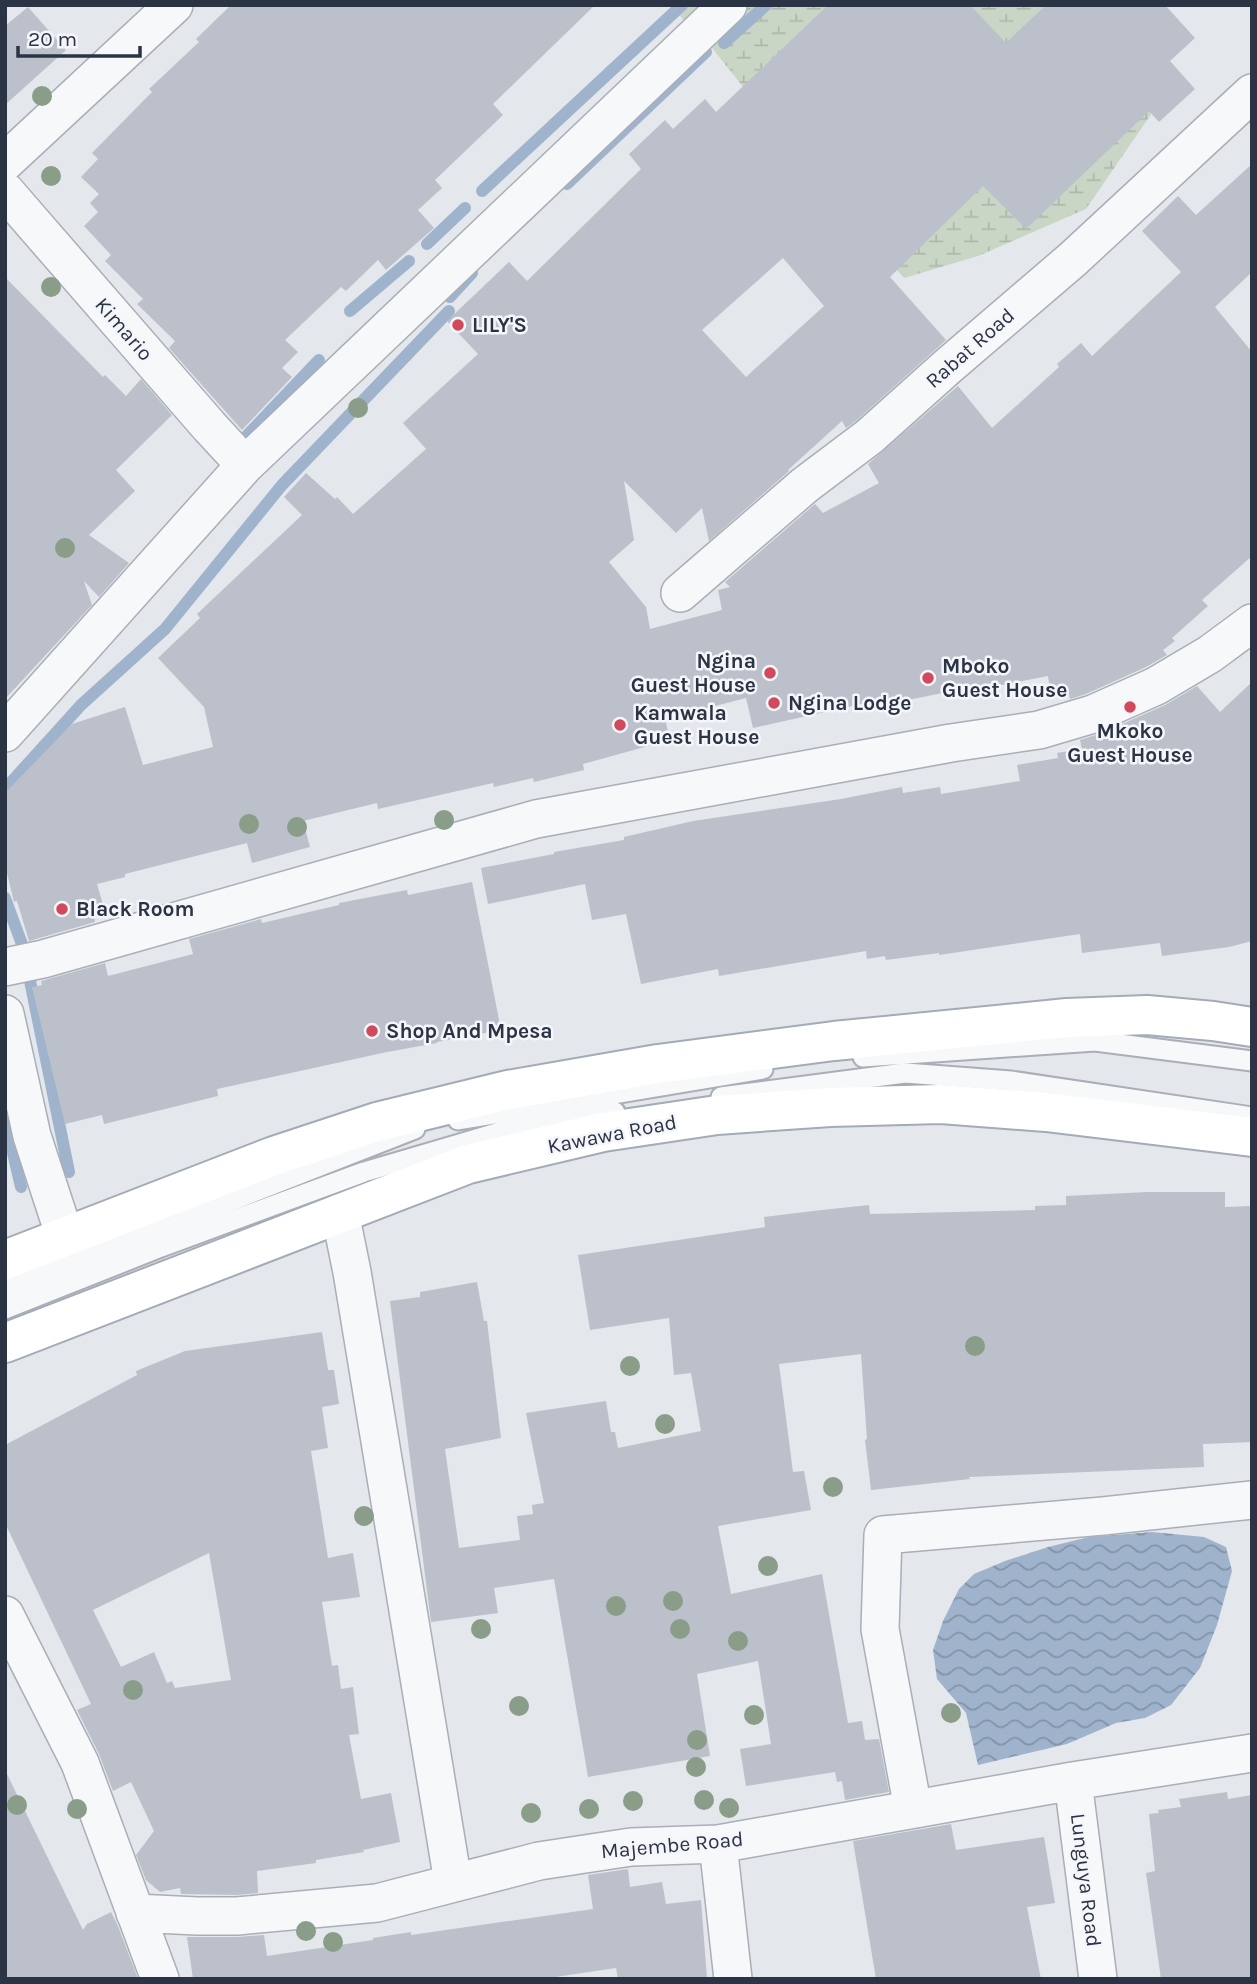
<svg xmlns="http://www.w3.org/2000/svg" width="1257" height="1984" font-family="Karla,sans-serif">
<style>
.wetland{fill:url(#wetland-marsh)}
.water{fill:url(#water-waves)}
.lines{fill:none;stroke-linecap:round;stroke-linejoin:round}
.stream{stroke:#9fb4cc;stroke-width:12}
.building{fill:#bbc0ca;fill-rule:evenodd}
.lane-casing{stroke:#a9aeb7;stroke-width:23}
.street-casing{stroke:#a9aeb7;stroke-width:40}
.primary-casing{stroke:#a3abb8;stroke-width:42}
.lane{stroke:#f7f8fa;stroke-width:19}
.street{stroke:#f7f8fa;stroke-width:37}
.primary{stroke:#fff;stroke-width:38}
.tree{fill:#899d89}
.poi-dot{fill:#d1495b;stroke:#f4f6f9;stroke-width:2.5}
.labels{text-anchor:middle;dominant-baseline:central;stroke-width:5;stroke-linejoin:round;paint-order:stroke}
.poi-label{font-size:21px;font-weight:bold;fill:#2b3445;stroke:#f4f6f9;text-anchor:start}
.street-label{font-size:21px;fill:#2b3445;stroke:#f4f6f9}
</style>
<defs>
<pattern id="wetland-marsh" width="20" height="14" patternUnits="userSpaceOnUse" patternTransform="scale(1.75)"><rect width="20" height="14" fill="#c9d6c5"/><path d="M1 5h8M5 5V1M11 12h8M15 12V8" fill="none" stroke="#adb8ab"/></pattern>
<pattern id="water-waves" width="16" height="10" patternUnits="userSpaceOnUse" patternTransform="scale(1.75)"><rect width="16" height="10" fill="#9fb4cc"/><path d="M0 5q4-4 8 0t8 0" fill="none" stroke="#8293a7"/></pattern>
</defs>
<rect width="100%" height="100%" fill="#e4e7ec"/>
<!-- wetland -->
<path class="wetland" d="M 669,5 L 1137,5 L 1176,78 L 1086,209 L 978,256 L 904,278 L 819,183 L 713,49 Z"/>
<!-- water -->
<path class="water" d="M 1152,1532 L 1204,1537 L 1226,1547 L 1232,1571 L 1217,1625 L 1200,1668 L 1171,1705 L 1145,1718 L 1116,1723 L 1067,1744 L 978,1765 L 966,1713 L 937,1679 L 933,1650 L 943,1621 L 959,1589 L 974,1574 L 1005,1561 L 1048,1547 L 1089,1537 Z"/>
<g class="lines">
<!-- stream -->
<path class="stream" d="M 724,43 L 766,5
M 567,184 L 706,52
M 482,191 L 682,5
M 427,244 L 465,208
M 450,297 L 472,273
M 350,311 L 409,261
M 239,444 L 319,360
M 5,789 L 81,705 L 165,629 L 282,485 L 449,311
M 5,898 L 23,947
M 29,976 L 69,1172
M 5,1119 L 21,1187"/>
</g>
<!-- building -->
<path class="building" d="M 231,5 L 595,5 L 493,104 L 503,115 L 435,180 L 442,188 L 418,210 L 434,228 L 386,270 L 378,260 L 346,291 L 341,287 L 285,340 L 298,352 L 282,368 L 292,377 L 242,430 L 169,348 L 175,341 L 137,304 L 143,299 L 105,261 L 111,255 L 84,226 L 98,212 L 90,203 L 99,194 L 81,177 L 98,159 L 92,153 L 152,92 L 149,89 L 199,42 L 196,39 Z
M 828,5 L 970,5 L 1006,43 L 1046,5 L 1165,5 L 1195,38 L 1170,61 L 1195,89 L 1159,122 L 1149,111 L 1026,229 L 983,186 L 890,277 L 946,340 L 857,420 L 846,428 L 842,421 L 788,470 L 789,471 L 709,541 L 702,508 L 676,533 L 624,481 L 634,540 L 609,562 L 646,607 L 650,629 L 722,610 L 718,590 L 730,587 L 725,582 L 815,504 L 823,513 L 879,483 L 868,464 L 958,386 L 992,428 L 1059,367 L 1057,364 L 1081,343 L 1092,356 L 1181,272 L 1142,231 L 1178,196 L 1196,215 L 1252,164 L 1252,272 L 1215,307 L 1252,352 L 1252,556 L 1202,600 L 1208,606 L 1172,638 L 1175,641 L 1163,650 L 1167,655 L 1146,667 L 1086,694 L 1070,699 L 1067,686 L 1050,690 L 1048,676 L 992,687 L 992,683 L 898,702 L 897,696 L 753,728 L 746,698 L 665,719 L 670,740 L 583,764 L 584,770 L 534,782 L 533,778 L 494,787 L 493,783 L 378,809 L 377,803 L 303,821 L 310,847 L 252,863 L 247,843 L 125,874 L 125,877 L 97,884 L 104,908 L 93,912 L 95,922 L 29,941 L 17,901 L 14,902 L 5,865 L 5,793 L 72,724 L 125,707 L 143,765 L 213,747 L 204,707 L 158,658 L 200,618 L 197,614 L 302,515 L 284,497 L 306,473 L 335,499 L 337,497 L 353,514 L 426,449 L 403,423 L 478,354 L 447,321 L 509,262 L 527,281 L 641,169 L 629,154 L 665,120 L 673,129 L 705,99 L 716,112 ZM 783,258 L 824,306 L 746,377 L 702,330 Z
M 28,7 L 66,50 L 5,105 L 5,26 Z
M 5,277 L 103,377 L 105,375 L 126,396 L 141,379 L 172,415 L 116,470 L 135,491 L 89,535 L 129,563 L 99,597 L 84,581 L 92,605 L 5,699 Z
M 1252,682 L 1252,941 L 1229,947 L 1162,956 L 1160,943 L 1082,953 L 1080,934 L 939,955 L 939,953 L 886,960 L 885,956 L 867,959 L 866,951 L 719,976 L 718,969 L 641,984 L 626,914 L 592,920 L 585,884 L 488,904 L 481,868 L 554,854 L 554,852 L 624,840 L 624,837 L 693,821 L 841,799 L 902,787 L 903,793 L 940,787 L 941,794 L 1020,781 L 1017,765 L 1058,758 L 1057,753 L 1082,749 L 1080,740 L 1102,733 L 1165,705 L 1197,686 L 1220,712 Z
M 472,882 L 501,1030 L 437,1042 L 437,1043 L 387,1052 L 217,1089 L 218,1096 L 104,1124 L 102,1115 L 65,1124 L 32,987 L 42,985 L 41,981 L 105,963 L 108,976 L 193,954 L 189,939 L 261,919 L 262,923 L 339,905 L 339,903 L 407,890 L 408,895 Z
M 1148,1192 L 1225,1192 L 1225,1207 L 1252,1206 L 1252,1442 L 1203,1444 L 1204,1467 L 969,1477 L 970,1479 L 871,1490 L 865,1440 L 867,1439 L 861,1354 L 779,1364 L 793,1472 L 804,1471 L 811,1510 L 718,1526 L 731,1594 L 822,1574 L 848,1723 L 862,1721 L 865,1740 L 879,1739 L 889,1792 L 845,1800 L 842,1781 L 837,1782 L 835,1772 L 746,1786 L 740,1749 L 771,1744 L 758,1661 L 697,1674 L 710,1756 L 588,1777 L 554,1579 L 494,1588 L 498,1613 L 431,1622 L 390,1301 L 420,1297 L 420,1292 L 477,1282 L 484,1321 L 487,1321 L 501,1438 L 445,1449 L 459,1548 L 520,1540 L 517,1516 L 533,1514 L 532,1505 L 544,1503 L 526,1413 L 606,1401 L 611,1432 L 615,1432 L 618,1448 L 701,1431 L 691,1373 L 674,1375 L 669,1318 L 590,1330 L 578,1255 L 765,1227 L 764,1217 L 813,1211 L 869,1205 L 870,1214 L 1035,1210 L 1035,1206 L 1066,1205 L 1066,1196 Z
M 322,1332 L 328,1370 L 334,1370 L 339,1404 L 322,1407 L 328,1448 L 311,1451 L 328,1558 L 353,1553 L 360,1597 L 322,1602 L 332,1666 L 338,1665 L 341,1689 L 353,1687 L 359,1734 L 349,1735 L 361,1799 L 391,1793 L 400,1842 L 363,1850 L 364,1852 L 316,1860 L 316,1863 L 257,1871 L 258,1893 L 236,1895 L 181,1894 L 180,1888 L 160,1892 L 146,1880 L 136,1855 L 154,1831 L 131,1782 L 113,1791 L 99,1754 L 77,1710 L 91,1704 L 5,1523 L 5,1445 L 137,1375 L 136,1371 L 185,1351 ZM 209,1553 L 231,1680 L 175,1688 L 172,1681 L 167,1683 L 154,1652 L 121,1667 L 93,1610 Z
M 5,1770 L 83,1930 L 87,1924 L 111,1912 L 118,1926 L 138,1979 L 5,1979 Z
M 1227,1792 L 1228,1799 L 1252,1795 L 1252,1979 L 1161,1979 L 1146,1873 L 1155,1871 L 1149,1814 L 1159,1813 L 1158,1810 L 1181,1807 L 1179,1799 Z
M 951,1824 L 956,1850 L 1044,1837 L 1055,1903 L 1027,1907 L 1041,1979 L 876,1979 L 853,1841 Z
M 628,1869 L 630,1887 L 662,1882 L 666,1904 L 701,1900 L 707,1979 L 618,1979 L 616,1968 L 542,1979 L 193,1979 L 187,1937 L 237,1937 L 264,1935 L 267,1956 L 373,1940 L 373,1938 L 411,1932 L 411,1935 L 593,1909 L 588,1875 Z"/>
<g class="lines">
<defs>
<path id="lane" d="M 863,1057 L 1095,1041 L 1252,1061
M 721,1097 L 905,1073 L 1011,1081 L 1252,1117
M 458,1120 L 763,1069
M 5,1289 L 415,1129
M 5,1309 L 161,1247 L 364,1172 L 524,1125 L 615,1112"/>
<path id="street" d="M 5,162 L 174,5
M 5,191 L 209,426 L 245,465
M 680,593 L 805,485 L 870,436 L 947,367 L 1073,259 L 1252,93
M 5,733 L 245,465 L 728,5
M 5,967 L 43,959 L 536,819 L 951,743 L 1039,730 L 1093,714 L 1156,686 L 1210,654 L 1252,623
M 5,1014 L 32,1136 L 65,1237
M 340,1213 L 352,1272 L 453,1882
M 5,1615 L 80,1763 L 160,1979
M 1073,1781 L 1098,1979
M 913,1809 L 880,1629 L 883,1535 L 1103,1516 L 1252,1500
M 718,1844 L 733,1979
M 135,1913 L 197,1916 L 237,1916 L 377,1903 L 539,1861 L 631,1847 L 718,1844 L 1073,1781 L 1252,1753"/>
<path id="primary" d="M 5,1260 L 274,1156 L 377,1122 L 508,1090 L 658,1064 L 834,1041 L 1067,1018 L 1147,1015 L 1213,1021 L 1252,1027
M 5,1343 L 468,1164 L 603,1132 L 717,1115 L 830,1107 L 941,1104 L 1046,1112 L 1252,1137"/>
</defs>
<!-- lane casing -->
<use href="#lane" class="lane-casing"/>
<!-- street casing -->
<use href="#street" class="street-casing"/>
<!-- primary casing -->
<use href="#primary" class="primary-casing"/>
<!-- lane -->
<use href="#lane" class="lane"/>
<!-- street -->
<use href="#street" class="street"/>
<!-- primary -->
<use href="#primary" class="primary"/>
</g>
<!-- trees -->
<g class="tree">
<circle cx="42" cy="96" r="10"/>
<circle cx="51" cy="176" r="10"/>
<circle cx="51" cy="287" r="10"/>
<circle cx="358" cy="408" r="10"/>
<circle cx="65" cy="548" r="10"/>
<circle cx="444" cy="820" r="10"/>
<circle cx="249" cy="824" r="10"/>
<circle cx="297" cy="827" r="10"/>
<circle cx="975" cy="1346" r="10"/>
<circle cx="630" cy="1366" r="10"/>
<circle cx="665" cy="1424" r="10"/>
<circle cx="833" cy="1487" r="10"/>
<circle cx="364" cy="1516" r="10"/>
<circle cx="768" cy="1566" r="10"/>
<circle cx="673" cy="1601" r="10"/>
<circle cx="616" cy="1606" r="10"/>
<circle cx="481" cy="1629" r="10"/>
<circle cx="680" cy="1629" r="10"/>
<circle cx="738" cy="1641" r="10"/>
<circle cx="133" cy="1690" r="10"/>
<circle cx="519" cy="1706" r="10"/>
<circle cx="951" cy="1713" r="10"/>
<circle cx="754" cy="1715" r="10"/>
<circle cx="697" cy="1740" r="10"/>
<circle cx="696" cy="1767" r="10"/>
<circle cx="704" cy="1800" r="10"/>
<circle cx="633" cy="1801" r="10"/>
<circle cx="17" cy="1805" r="10"/>
<circle cx="729" cy="1808" r="10"/>
<circle cx="77" cy="1809" r="10"/>
<circle cx="589" cy="1809" r="10"/>
<circle cx="531" cy="1813" r="10"/>
<circle cx="306" cy="1931" r="10"/>
<circle cx="333" cy="1942" r="10"/>
</g>
<!-- markers -->
<g class="poi-dot">
<circle cx="458" cy="325" r="7"/>
<circle cx="770" cy="673" r="7"/>
<circle cx="928" cy="678" r="7"/>
<circle cx="774" cy="703" r="7"/>
<circle cx="1130" cy="707" r="7"/>
<circle cx="620" cy="725" r="7"/>
<circle cx="62" cy="909" r="7"/>
<circle cx="372" cy="1031" r="7"/>
</g>
<g class="labels">
<!-- poi labels -->
<g class="poi-label">
<text x="472" y="325">LILY'S</text>
<text x="756" y="661" text-anchor="end">Ngina<tspan x="756" dy="24">Guest House</tspan></text>
<text x="942" y="666">Mboko<tspan x="942" dy="24">Guest House</tspan></text>
<text x="788" y="703">Ngina Lodge</text>
<text x="634" y="713">Kamwala<tspan x="634" dy="24">Guest House</tspan></text>
<text x="1130" y="731" text-anchor="middle">Mkoko<tspan x="1130" dy="24">Guest House</tspan></text>
<text x="76" y="909">Black Room</text>
<text x="386" y="1031">Shop And Mpesa</text>
</g>
<!-- street labels -->
<g class="street-label">
<text transform="translate(124 329) rotate(49)">Kimario</text>
<text transform="translate(970 348) rotate(-41)">Rabat Road</text>
<text transform="translate(612 1134) rotate(-11)">Kawawa Road</text>
<text transform="translate(672 1845) rotate(-5)">Majembe Road</text>
<text transform="translate(1086 1880) rotate(83)">Lunguya Road</text>
</g>
</g>
<!-- border -->
<rect width="1257" height="1984" fill="none" stroke="#2b3445" stroke-width="14"/>
<!-- scale -->
<path d="M18 46v10h122v-10" fill="none" stroke="#2b3445" stroke-width="3.5"/>
<text x="28" y="46" font-size="21" fill="#2b3445" stroke="#f4f6f9" stroke-width="5" paint-order="stroke">20 m</text>
</svg>
